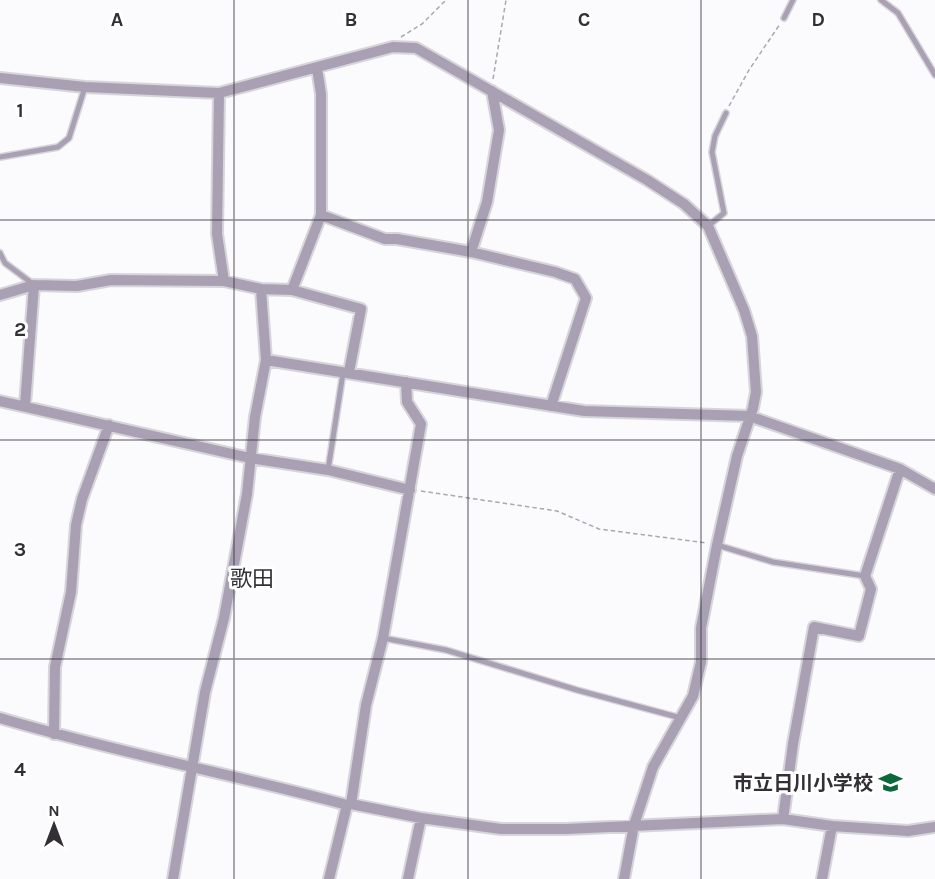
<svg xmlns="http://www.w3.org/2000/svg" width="935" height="879" font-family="Karla,'Noto Sans JP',sans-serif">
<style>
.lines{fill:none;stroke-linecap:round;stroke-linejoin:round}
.lane-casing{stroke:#d7d5d9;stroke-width:8}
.street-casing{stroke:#d7d5d9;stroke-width:14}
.path{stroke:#aaa8ad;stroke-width:1.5;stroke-dasharray:4.5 3;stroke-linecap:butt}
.lane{stroke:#a9a0b4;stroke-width:5}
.street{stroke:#a9a0b4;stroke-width:10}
.grid{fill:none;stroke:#322f36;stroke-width:1.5;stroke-opacity:0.55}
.labels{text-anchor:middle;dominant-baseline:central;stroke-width:6;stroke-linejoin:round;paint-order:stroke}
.poi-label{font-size:20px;font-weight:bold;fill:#322f36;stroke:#fff;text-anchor:end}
.quarter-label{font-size:22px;fill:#322f36;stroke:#fff}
.grid-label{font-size:20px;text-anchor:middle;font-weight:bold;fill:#322f36;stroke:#fff;stroke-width:6;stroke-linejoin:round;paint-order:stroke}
</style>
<rect width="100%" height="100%" fill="#fbfafd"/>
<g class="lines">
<defs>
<path id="lane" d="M 881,0 L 898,13 L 935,75
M 784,18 L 793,0
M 0,157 L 58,147 L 69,138 L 85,87
M 708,226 L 724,213 L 712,152 L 715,136 L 726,113
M 0,253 L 5,263 L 33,284
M 328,470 L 343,373
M 717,545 L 773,562 L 865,576
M 383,638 L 446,650 L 577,690 L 681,718"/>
<path id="street" d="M 0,78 L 85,87 L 219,93 L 393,47 L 416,48 L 647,180 L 684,204 L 708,226 L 744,310 L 752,336 L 756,392 L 753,408 L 737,456 L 717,545 L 701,628 L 701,662 L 693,696 L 653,767 L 634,825 L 624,879
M 219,93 L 217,234 L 224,281 L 261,289 L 292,290 L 361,309 L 349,372
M 321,215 L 385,239 L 397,239 L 471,252 L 555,272 L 575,279 L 586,298 L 551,406
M 471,252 L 487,202 L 499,130 L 492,91
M 292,290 L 321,215 L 321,94 L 317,68
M 0,295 L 34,285 L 77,286 L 111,280 L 224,281
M 266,360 L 584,411 L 749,416 L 900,469 L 935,489
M 0,401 L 250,458 L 328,470 L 410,490
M 25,405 L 34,285
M 0,718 C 114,752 232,774 347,805
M 54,734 L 55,667 L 71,592 L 76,525 L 82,499 L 109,425
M 351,804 L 421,818 L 501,829 L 566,829 L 783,819 L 832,826 L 908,831 L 935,827
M 783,819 L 793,744 L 814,627 L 859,636 L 871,589 L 865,576 L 900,469
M 173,879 L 205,692 L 224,618 L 247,494 L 255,417 L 266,360 L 261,289
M 329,879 L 347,805 L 351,804 L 366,705 L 383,638 L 421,424 L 407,402 L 406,382
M 408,879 L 421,818
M 822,879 L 832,826"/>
</defs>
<!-- lane casing -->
<use href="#lane" class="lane-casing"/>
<!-- street casing -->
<use href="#street" class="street-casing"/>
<!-- path -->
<path class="path" d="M 401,37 L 422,24 L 446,0
M 493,79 L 506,0
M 729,106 L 749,70 L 780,24
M 421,491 L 557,511 L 599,529 L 707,543"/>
<!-- lane -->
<use href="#lane" class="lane"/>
<!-- street -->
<use href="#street" class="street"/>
</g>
<!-- grid -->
<path class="grid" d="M 234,0 L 234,879M 468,0 L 468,879M 701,0 L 701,879M 0,220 L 935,220M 0,440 L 935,440M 0,659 L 935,659"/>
<!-- icons -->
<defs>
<symbol id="school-bare" viewBox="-9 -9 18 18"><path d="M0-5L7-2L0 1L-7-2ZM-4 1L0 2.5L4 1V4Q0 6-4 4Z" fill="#0b683b" stroke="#fff" stroke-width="2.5" paint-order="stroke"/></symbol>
</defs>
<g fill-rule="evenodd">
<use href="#school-bare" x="874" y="766" width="33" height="33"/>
</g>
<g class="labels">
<!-- poi labels -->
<g class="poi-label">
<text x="873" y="783">市立日川小学校</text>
</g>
<!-- quarter labels -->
<g class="quarter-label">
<text x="252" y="579">歌田</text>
</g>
</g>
<g class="grid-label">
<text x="117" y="26">A</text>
<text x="351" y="26">B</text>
<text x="584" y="26">C</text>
<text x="818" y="26">D</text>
<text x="20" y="117">1</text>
<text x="20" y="336">2</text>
<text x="20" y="556">3</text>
<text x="20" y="776">4</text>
</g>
<!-- north arrow -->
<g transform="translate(54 825)" stroke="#ffffff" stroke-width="4.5" paint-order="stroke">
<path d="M0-4.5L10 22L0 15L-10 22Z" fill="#322f36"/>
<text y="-9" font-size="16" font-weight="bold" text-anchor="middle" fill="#322f36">N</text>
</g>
</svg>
